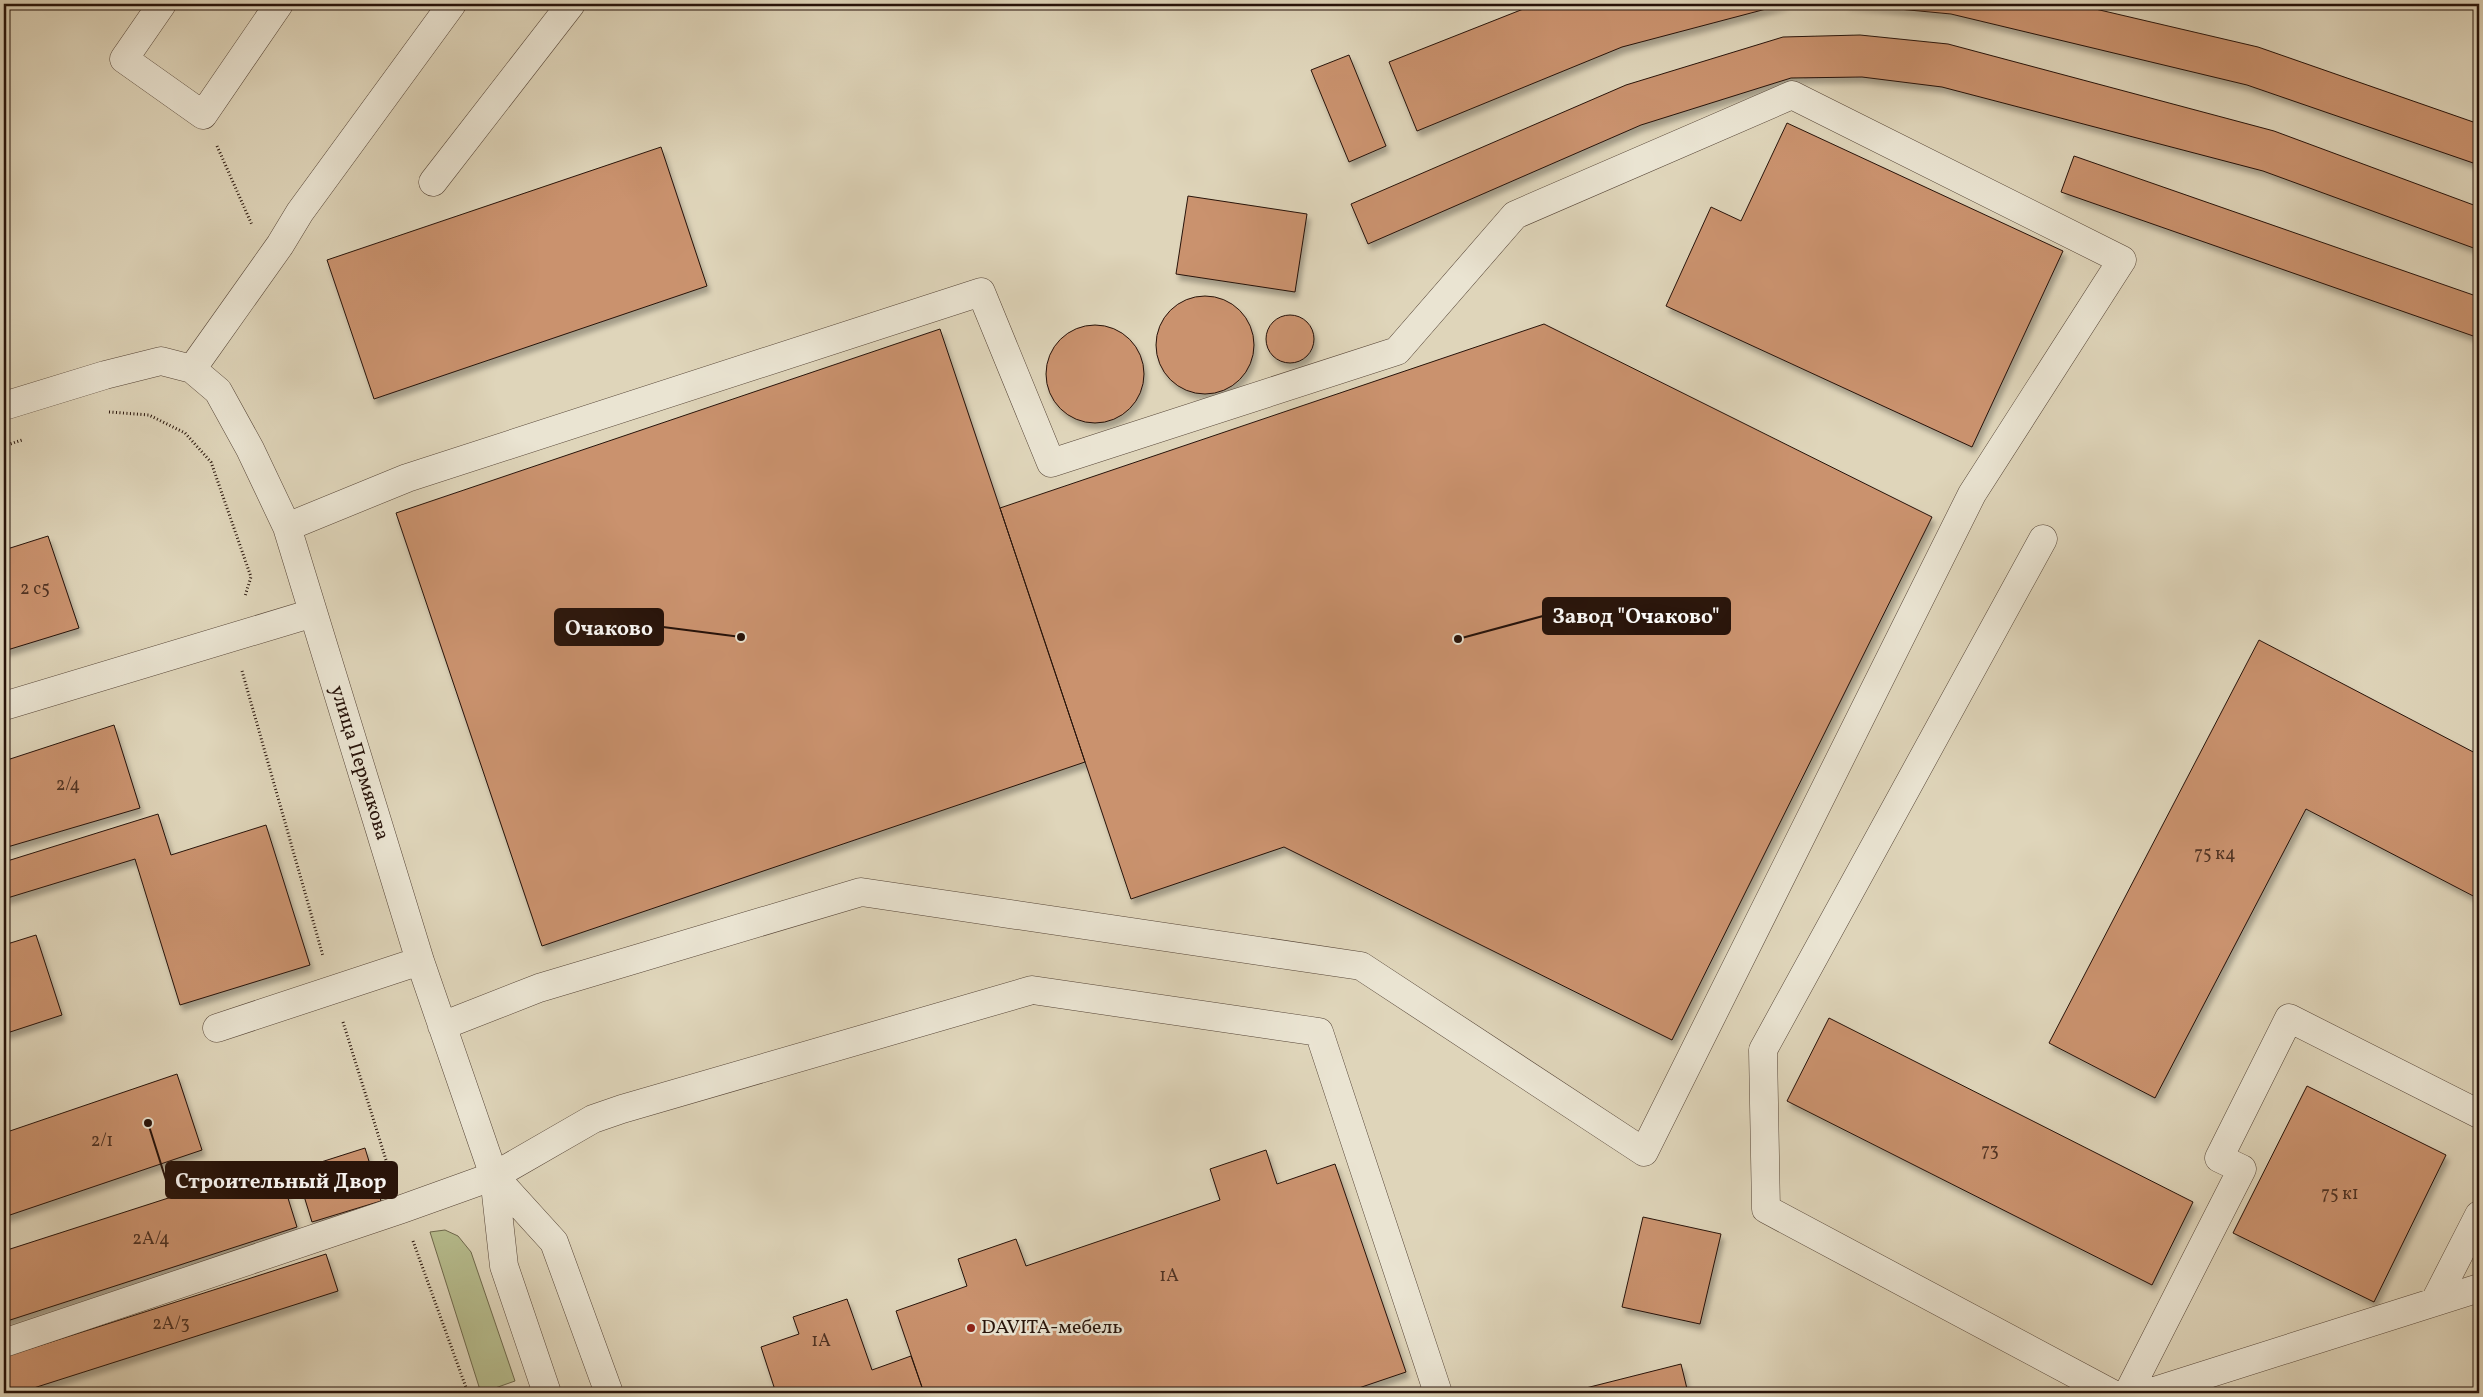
<svg xmlns="http://www.w3.org/2000/svg" width="2483" height="1397" font-family="Vollkorn,serif">
<style>
.green{fill:#b6bc8d;stroke:#6e684c}
.building{fill:#ca926e;stroke:#27130a;filter:url(#shadow)}
.lines{fill:none;stroke-linecap:round;stroke-linejoin:round}
.minor-casing{stroke:#554436;stroke-width:29}
.path{stroke:#27130a;stroke-width:3;stroke-dasharray:1 2.5;stroke-linecap:butt}
.minor{stroke:#eae4d2;stroke-width:28}
.poi-dot{fill:#8f2418;stroke:#eae4d2;stroke-width:2}
.labels{text-anchor:middle;dominant-baseline:central;stroke-width:5;stroke-linejoin:round;paint-order:stroke}
.number-label{font-size:18px;fill:#503323}
.street-label{font-size:20px;fill:#27130a;stroke:#eae4d2}
.poi-label{font-size:20px;fill:#27130a;stroke:#eae4d2;text-anchor:start}
.leader{fill:none;stroke:#27130a;stroke-width:2}
.callout-dot{fill:#27130a;stroke:#eae4d2;stroke-width:2}
.callout{fill:#27130a;stroke:#27130a;stroke-width:2}
.callout-label{font-size:21px;text-anchor:middle;font-weight:bold;fill:#fff}
</style>
<defs>
<filter id="shadow"><feDropShadow dx="3" dy="5.5" stdDeviation="2.5" flood-color="#0004"/></filter>
</defs>
<rect width="100%" height="100%" fill="#dfd5ba"/>
<filter id="stains"><feTurbulence type="fractalNoise" baseFrequency=".004" numOctaves="4"/><feColorMatrix values="0 0 0 0 .2 0 0 0 0 .09 0 0 0 0 .02 0 0 0 .5 -.17"/></filter>
<radialGradient id="worn" r=".72"><stop offset=".6" stop-color="#630" stop-opacity="0"/><stop offset="1" stop-color="#630" stop-opacity=".3"/></radialGradient>
<!-- green -->
<path class="green" d="M 445,1230 L 458,1236 L 471,1252 L 515,1381 L 481,1393 L 430,1232 Z"/>
<!-- building -->
<path class="building" d="M 1536,4 L 1785,4 L 1622,47 L 1417,131 L 1389,62 Z
M 1846,4 L 2074,4 L 2258,47 L 2479,124 L 2479,165 L 2247,85 L 1951,14 Z
M 1860,35 L 1948,44 L 2274,131 L 2479,207 L 2479,250 L 2263,171 L 1942,87 L 1862,77 L 1791,78 L 1641,125 L 1368,244 L 1351,204 L 1626,85 L 1783,37 Z
M 1349,55 L 1386,146 L 1349,162 L 1311,70 Z
M 1787,123 L 2063,251 L 1972,447 L 1666,306 L 1711,207 L 1741,221 Z
M 661,147 L 707,286 L 374,399 L 327,260 Z
M 2074,156 L 2479,297 L 2479,338 L 2061,192 Z
M 1188,196 L 1307,214 L 1295,292 L 1176,274 Z
M1156 345a49 49 0 1 1 98 0a49 49 0 1 1-98 0Z
M1266 339a24 24 0 1 1 48 0a24 24 0 1 1-48 0Z
M 1544,324 L 1932,517 L 1672,1040 L 1284,847 L 1131,899 L 1000,508 Z
M1046 374a49 49 0 1 1 98 0a49 49 0 1 1-98 0Z
M 940,329 L 1085,762 L 542,946 L 396,513 Z
M 48,536 L 79,628 L 4,651 L 4,550 Z
M 2259,640 L 2479,755 L 2479,899 L 2306,809 L 2155,1098 L 2049,1043 Z
M 114,725 L 140,808 L 4,848 L 4,761 Z
M 158,814 L 171,855 L 266,825 L 310,965 L 180,1005 L 135,859 L 4,899 L 4,862 Z
M 36,935 L 62,1015 L 4,1034 L 4,945 Z
M 1829,1018 L 2193,1202 L 2152,1285 L 1787,1101 Z
M 177,1074 L 202,1150 L 4,1217 L 4,1133 Z
M 2307,1086 L 2446,1155 L 2374,1302 L 2233,1233 Z
M 365,1148 L 381,1201 L 312,1222 L 296,1170 Z
M 1266,1150 L 1277,1184 L 1335,1164 L 1406,1372 L 1344,1393 L 924,1393 L 896,1311 L 967,1286 L 958,1259 L 1016,1239 L 1026,1266 L 1220,1200 L 1210,1169 Z
M 277,1163 L 297,1227 L 4,1322 L 4,1251 Z
M 1643,1217 L 1721,1234 L 1700,1324 L 1622,1307 Z
M 326,1254 L 338,1291 L 18,1393 L 4,1393 L 4,1357 Z
M 847,1299 L 872,1370 L 911,1356 L 924,1393 L 776,1393 L 761,1347 L 799,1334 L 793,1317 Z
M 1681,1364 L 1688,1393 L 1566,1393 Z"/>
<g class="lines">
<defs>
<path id="minor" d="M 162,4 L 124,59 L 203,115 L 279,4
M 433,182 L 571,4
M 192,369 L 280,245 L 300,212 L 452,4
M 4,406 L 105,375 L 161,361 L 192,369 L 218,391 L 250,449 L 287,527 L 420,961 L 494,1176 L 504,1266 L 547,1393
M 287,527 L 407,478 L 981,292 L 1051,463 L 1397,351 L 1515,215 L 1792,95 L 2122,260 L 1972,494 L 1644,1152 L 1361,966 L 861,892 L 539,988 L 442,1026
M 2043,539 L 1763,1050 L 1766,1209 L 2111,1393
M 4,706 L 313,613
M 217,1028 L 420,961
M 494,1176 L 554,1242 L 609,1393
M 2435,1301 L 2479,1215
M 4,1343 L 402,1209 L 494,1176 L 593,1119 L 622,1109 L 1032,990 L 1319,1032 L 1438,1393
M 2128,1393 L 2242,1169 L 2219,1158 L 2289,1018 L 2479,1114
M 2148,1393 L 2479,1288"/>
</defs>
<!-- minor casing -->
<use href="#minor" class="minor-casing"/>
<!-- path -->
<path class="path" d="M 217,146 L 252,225
M 109,412 L 149,415 L 185,433 L 211,462 L 251,577 L 245,596
M 4,446 L 22,440
M 242,671 L 323,956
M 343,1022 L 391,1176
M 413,1241 L 468,1393"/>
<!-- minor -->
<use href="#minor" class="minor"/>
</g>
<!-- markers -->
<circle class="poi-dot" cx="971" cy="1328" r="5"/>
<g class="labels">
<!-- number labels -->
<g class="number-label">
<text x="35" y="589">2 с5</text>
<text x="68" y="785">2/4</text>
<text x="2215" y="854">75 к4</text>
<text x="102" y="1141">2/1</text>
<text x="1990" y="1151">73</text>
<text x="2340" y="1194">75 к1</text>
<text x="151" y="1239">2А/4</text>
<text x="1169" y="1276">1А</text>
<text x="171" y="1324">2А/3</text>
<text x="821" y="1341">1А</text>
</g>
<!-- street labels -->
<g class="street-label">
<text transform="translate(359 763) rotate(73)">улица Пермякова</text>
</g>
<!-- poi labels -->
<g class="poi-label">
<text x="981" y="1328">DAVITA-мебель</text>
</g>
</g>
<!-- callouts -->
<path class="leader" d="M1458 639L1543 616M741 637L663 627M148 1123L166 1180"/>
<g class="callout-dot">
<circle cx="1458" cy="639" r="5"/>
<circle cx="741" cy="637" r="5"/>
<circle cx="148" cy="1123" r="5"/>
</g>
<g class="callout">
<rect x="1543" y="598" width="187" height="36" rx="5"/>
<rect x="555" y="609" width="108" height="36" rx="5"/>
<rect x="166" y="1162" width="231" height="36" rx="5"/>
</g>
<g class="callout-label">
<text x="1636" y="623">Завод "Очаково"</text>
<text x="609" y="635">Очаково</text>
<text x="281" y="1188">Строительный Двор</text>
</g>
<!-- margin -->
<rect width="2483" height="1397" fill="none" stroke="#dfd5ba" stroke-width="20"/>
<rect x="5" y="5" width="2473" height="1387" fill="none" stroke="#27130a" stroke-width="2.5"/>
<rect x="10" y="10" width="2463" height="1377" fill="none" stroke="#27130a"/>
<rect width="100%" height="100%" filter="url(#stains)"/>
<rect width="100%" height="100%" fill="url(#worn)"/>
</svg>
